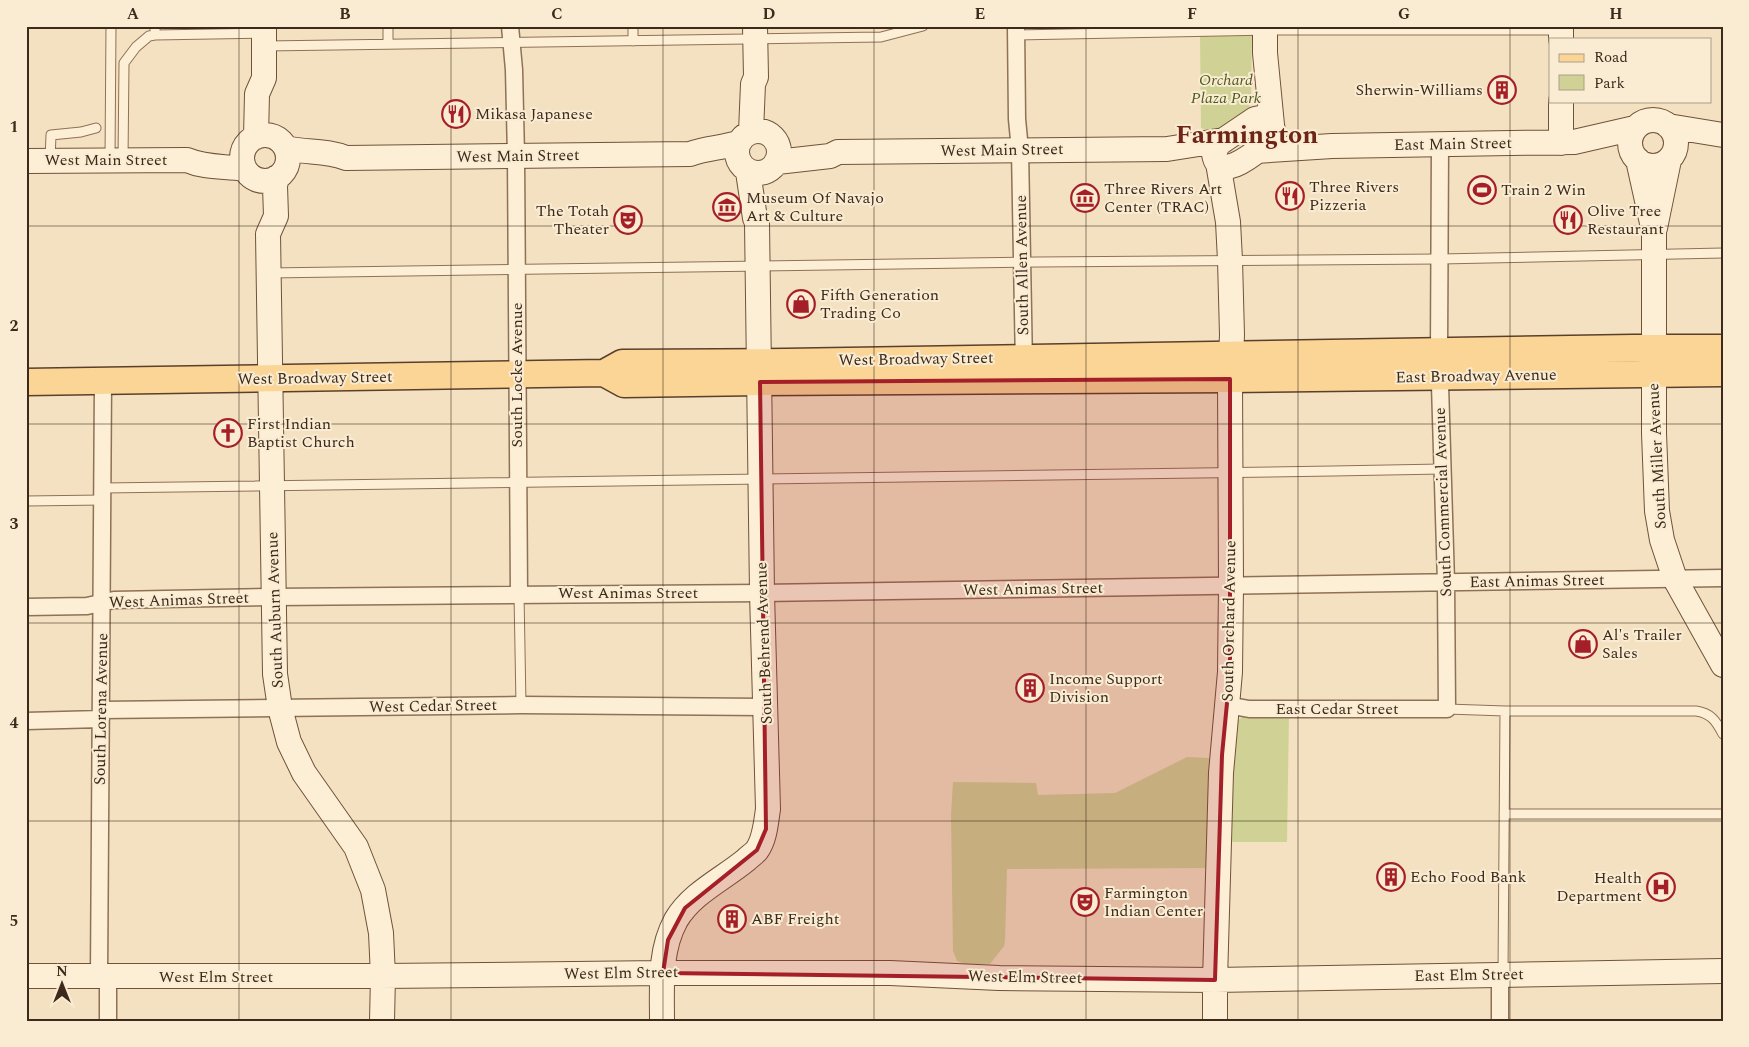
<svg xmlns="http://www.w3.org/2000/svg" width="1749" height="1047" font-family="Spectral,serif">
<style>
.green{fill:#cfd294}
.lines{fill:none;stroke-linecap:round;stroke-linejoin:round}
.lane-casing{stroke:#8f7156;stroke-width:11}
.street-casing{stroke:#8f7156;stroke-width:19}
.secondary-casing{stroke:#715239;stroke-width:26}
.primary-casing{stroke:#5c3f2b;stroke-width:29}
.lane{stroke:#fcefd6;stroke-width:9}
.street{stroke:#fcefd6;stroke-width:16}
.secondary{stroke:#fcefd6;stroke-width:24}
.primary{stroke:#fad595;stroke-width:26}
.marked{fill:#a51f28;fill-opacity:0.2;stroke:#a51f28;stroke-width:4;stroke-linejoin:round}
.grid{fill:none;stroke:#3d2a1c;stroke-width:1;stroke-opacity:0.55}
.labels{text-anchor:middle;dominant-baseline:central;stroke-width:4;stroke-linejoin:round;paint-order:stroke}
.park-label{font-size:16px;font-style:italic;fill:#505c20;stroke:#f9ecd2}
.poi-label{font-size:16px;fill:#3d2a1c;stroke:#f9ecd2;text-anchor:start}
.street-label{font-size:16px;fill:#3d2a1c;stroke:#f9ecd2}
.town-label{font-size:26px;font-weight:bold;fill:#6e2417;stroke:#f9ecd2}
.neatline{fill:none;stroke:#3d2a1c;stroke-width:2}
.grid-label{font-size:16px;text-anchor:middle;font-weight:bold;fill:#3d2a1c}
</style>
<rect width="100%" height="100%" fill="#f3e1c1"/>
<!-- green -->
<path class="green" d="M 1252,35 L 1251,98 L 1248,114 L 1229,131 L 1208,131 L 1201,128 L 1200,36 Z
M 1245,715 L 1289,715 L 1287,842 L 1232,842 L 1234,751 L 1237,721 Z
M 1187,757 L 1209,758 L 1206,868 L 1007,869 L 1005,940 L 1004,946 L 990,964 L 965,964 L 957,961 L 953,951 L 951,815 L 953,782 L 1036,783 L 1038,795 L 1115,793 Z"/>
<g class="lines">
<defs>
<path id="lane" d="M 155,26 L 155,35 L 264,33
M 388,26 L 388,44
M 633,26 L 633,41
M 1016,35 L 1278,30 L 1561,30
M 265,46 L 881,37 L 923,26
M 110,158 L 111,26
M 50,160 L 51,135 L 81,132 L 96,128
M 123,160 L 124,63 L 136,47 L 149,36 L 155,35
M 269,273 L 1038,262 L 1440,259 L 1723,253
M 103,488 C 550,482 996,478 1442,469
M 26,501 L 103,500
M 519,594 L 521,705
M 1447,709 L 1505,711 L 1696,711 C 1711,713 1716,721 1723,734
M 1504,814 L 1723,814
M 1503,974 L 1505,711"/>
<path id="street" d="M 510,26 L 514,70 L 516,156 L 519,594
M 1016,26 L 1017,119 L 1020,150 L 1024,366
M 26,607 L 87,606 L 114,600 L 273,597 L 762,593 L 1723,578
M 1227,705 L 1249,709 L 1447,709 L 1446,582 L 1439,352 L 1440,144
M 101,710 L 521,705 L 766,707
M 26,721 L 101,719
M 99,977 L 103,381
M 108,1021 L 108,977
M 1500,1021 L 1500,974"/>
<path id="secondary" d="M 1265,26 L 1265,53 L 1272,125
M 1561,39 L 1561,26
M 1561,101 L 1561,143
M 1260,118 C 1273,121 1277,132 1269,142 C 1257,151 1219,185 1214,154 L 1218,144 L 1255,119 Z
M1630 143a23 23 0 1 1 46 0a23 23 0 1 1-46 0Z
M 1668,126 L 1723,135
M737 152a21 21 0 1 1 42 0a21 21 0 1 1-42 0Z
M 751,132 L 753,84 L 756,77 L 755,26
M242 158a23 23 0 1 1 46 0a23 23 0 1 1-46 0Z
M 256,137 L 257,94 L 264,78 L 264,26
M 286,148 C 306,153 327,150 346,158 L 690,154 C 706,148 722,148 738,143
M 1256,151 L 1332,146 L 1574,142 L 1635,128
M 1638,160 L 1654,232 L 1654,433 L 1657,511 L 1662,540 L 1675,579 L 1723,665
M 26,161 L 187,160 C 205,168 224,166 244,169
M 777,162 L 830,156 L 838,152 L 1167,149 L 1224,140
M 277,177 L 275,186 L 276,216 L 268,234 L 275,674 L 280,708 L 289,742 L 304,773 L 356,847 L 373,890 L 381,933 L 383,976 L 382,1021
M 1655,228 L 1669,160
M 26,976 L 383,976 L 663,973 L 890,973 L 999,978 L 1215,980 L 1723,971
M 662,1021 C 662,986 659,951 676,920 C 692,893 723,879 746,860 C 749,857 755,853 757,850 C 765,839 766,822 768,809 L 762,593 L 757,223 L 755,218 L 748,172
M 1215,1021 L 1215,980 L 1221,773 L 1230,672 L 1231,586 L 1230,379 L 1232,335 L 1230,260 L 1228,222 L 1218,163"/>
<path id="primary" d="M 604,373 L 624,384 L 760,382 L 1230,379 L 1723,373
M 26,382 L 604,373 L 622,363 L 786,362 L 1633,348 L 1723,348"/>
</defs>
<!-- lane casing -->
<use href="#lane" class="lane-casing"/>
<!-- street casing -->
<use href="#street" class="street-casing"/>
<!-- secondary casing -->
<use href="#secondary" class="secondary-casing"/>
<!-- primary casing -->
<use href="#primary" class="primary-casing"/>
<!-- lane -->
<use href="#lane" class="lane"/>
<!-- street -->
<use href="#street" class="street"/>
<!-- secondary -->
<use href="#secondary" class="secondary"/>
<!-- primary -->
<use href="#primary" class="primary"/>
</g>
<!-- marked area -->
<path class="marked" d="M 1230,379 L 1230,672 L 1222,755 L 1215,980 L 663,973 L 668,940 L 685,908 L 757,850 L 766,829 L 760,382 Z"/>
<!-- grid -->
<path class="grid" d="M 239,26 L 239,1021M 451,26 L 451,1021M 663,26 L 663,1021M 874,26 L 874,1021M 1086,26 L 1086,1021M 1298,26 L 1298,1021M 1510,26 L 1510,1021M 26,226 L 1723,226M 26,424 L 1723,424M 26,623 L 1723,623M 26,821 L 1723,821"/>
<!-- icons -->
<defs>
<symbol id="building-ring" viewBox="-11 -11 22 22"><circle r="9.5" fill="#f9ecd2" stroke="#a51f28" stroke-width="1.5"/><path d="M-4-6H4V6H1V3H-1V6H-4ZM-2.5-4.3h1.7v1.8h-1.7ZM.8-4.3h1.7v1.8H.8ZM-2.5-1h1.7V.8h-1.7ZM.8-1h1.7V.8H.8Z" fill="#a51f28"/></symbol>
<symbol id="restaurant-ring" viewBox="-11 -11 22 22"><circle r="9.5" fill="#f9ecd2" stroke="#a51f28" stroke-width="1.5"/><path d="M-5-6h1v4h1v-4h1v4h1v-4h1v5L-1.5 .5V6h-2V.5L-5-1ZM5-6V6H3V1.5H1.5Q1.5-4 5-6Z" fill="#a51f28"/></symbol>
<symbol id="stadium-ring" viewBox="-11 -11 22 22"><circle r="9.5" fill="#f9ecd2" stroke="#a51f28" stroke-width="1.5"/><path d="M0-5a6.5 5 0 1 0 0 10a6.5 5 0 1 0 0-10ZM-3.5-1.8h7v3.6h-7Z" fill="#a51f28"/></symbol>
<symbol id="museum-ring" viewBox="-11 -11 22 22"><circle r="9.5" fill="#f9ecd2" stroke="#a51f28" stroke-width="1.5"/><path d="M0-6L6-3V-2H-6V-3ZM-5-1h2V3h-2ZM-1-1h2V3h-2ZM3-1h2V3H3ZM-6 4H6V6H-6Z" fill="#a51f28"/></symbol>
<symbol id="theatre-ring" viewBox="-11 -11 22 22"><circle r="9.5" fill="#f9ecd2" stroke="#a51f28" stroke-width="1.5"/><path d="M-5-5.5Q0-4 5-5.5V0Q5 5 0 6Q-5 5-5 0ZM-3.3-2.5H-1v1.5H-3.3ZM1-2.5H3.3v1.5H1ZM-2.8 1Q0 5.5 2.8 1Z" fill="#a51f28"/></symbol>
<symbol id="shop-ring" viewBox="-11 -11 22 22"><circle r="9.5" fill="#f9ecd2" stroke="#a51f28" stroke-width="1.5"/><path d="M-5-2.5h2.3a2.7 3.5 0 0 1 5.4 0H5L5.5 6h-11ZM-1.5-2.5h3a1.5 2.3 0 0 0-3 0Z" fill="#a51f28"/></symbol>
<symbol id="church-ring" viewBox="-11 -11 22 22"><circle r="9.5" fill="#f9ecd2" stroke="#a51f28" stroke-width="1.5"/><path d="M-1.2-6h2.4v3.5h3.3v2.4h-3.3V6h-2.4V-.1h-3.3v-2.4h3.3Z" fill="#a51f28"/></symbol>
<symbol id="hospital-ring" viewBox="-11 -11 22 22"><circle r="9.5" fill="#f9ecd2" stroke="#a51f28" stroke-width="1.5"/><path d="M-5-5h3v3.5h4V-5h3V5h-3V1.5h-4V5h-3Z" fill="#a51f28"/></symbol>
</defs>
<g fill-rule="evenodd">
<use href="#building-ring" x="1486" y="74" width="32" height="32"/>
<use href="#restaurant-ring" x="440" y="98" width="32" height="32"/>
<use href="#stadium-ring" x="1466" y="174" width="32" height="32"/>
<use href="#restaurant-ring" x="1274" y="180" width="32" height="32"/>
<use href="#museum-ring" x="1069" y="182" width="32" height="32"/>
<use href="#museum-ring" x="711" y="191" width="32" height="32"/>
<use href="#theatre-ring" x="612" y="204" width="32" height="32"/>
<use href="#restaurant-ring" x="1552" y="204" width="32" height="32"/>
<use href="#shop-ring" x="785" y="288" width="32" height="32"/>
<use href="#church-ring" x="212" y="417" width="32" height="32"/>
<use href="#shop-ring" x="1567" y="628" width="32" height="32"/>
<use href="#building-ring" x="1014" y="672" width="32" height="32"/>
<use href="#building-ring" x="1375" y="861" width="32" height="32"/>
<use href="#hospital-ring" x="1645" y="871" width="32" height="32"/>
<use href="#theatre-ring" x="1069" y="886" width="32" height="32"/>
<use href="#building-ring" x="716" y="903" width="32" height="32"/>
</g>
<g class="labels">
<!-- park labels -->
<g class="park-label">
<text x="1226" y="80">Orchard<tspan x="1226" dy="18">Plaza Park</tspan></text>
</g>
<!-- poi labels -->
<g class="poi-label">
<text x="1483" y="90" text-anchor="end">Sherwin-Williams</text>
<text x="475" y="114">Mikasa Japanese</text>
<text x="1309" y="187">Three Rivers<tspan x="1309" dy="18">Pizzeria</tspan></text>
<text x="1104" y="189">Three Rivers Art<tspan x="1104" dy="18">Center (TRAC)</tspan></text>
<text x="1501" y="190">Train 2 Win</text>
<text x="746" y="198">Museum Of Navajo<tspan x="746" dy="18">Art &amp; Culture</tspan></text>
<text x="609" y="211" text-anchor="end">The Totah<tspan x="609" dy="18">Theater</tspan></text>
<text x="1587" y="211">Olive Tree<tspan x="1587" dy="18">Restaurant</tspan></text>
<text x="820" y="295">Fifth Generation<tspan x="820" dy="18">Trading Co</tspan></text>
<text x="247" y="424">First Indian<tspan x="247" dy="18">Baptist Church</tspan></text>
<text x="1602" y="635">Al's Trailer<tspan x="1602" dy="18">Sales</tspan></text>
<text x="1049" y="679">Income Support<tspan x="1049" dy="18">Division</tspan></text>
<text x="1410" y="877">Echo Food Bank</text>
<text x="1642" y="878" text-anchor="end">Health<tspan x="1642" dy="18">Department</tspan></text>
<text x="1104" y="893">Farmington<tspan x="1104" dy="18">Indian Center</tspan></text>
<text x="751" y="919">ABF Freight</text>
</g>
<!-- street labels -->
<g class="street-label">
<text transform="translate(1453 144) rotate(-1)">East Main Street</text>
<text transform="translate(1002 150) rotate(-1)">West Main Street</text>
<text transform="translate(518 156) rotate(-1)">West Main Street</text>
<text x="106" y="160">West Main Street</text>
<text transform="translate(1022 265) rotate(-91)">South Allen Avenue</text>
<text transform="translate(916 359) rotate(-1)">West Broadway Street</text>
<text transform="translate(517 375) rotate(-90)">South Locke Avenue</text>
<text transform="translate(1476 376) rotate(-1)">East Broadway Avenue</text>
<text transform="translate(315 378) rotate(-1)">West Broadway Street</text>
<text transform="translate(1657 456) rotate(-93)">South Miller Avenue</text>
<text transform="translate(1443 502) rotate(-92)">South Commercial Avenue</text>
<text transform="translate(1537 581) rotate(-1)">East Animas Street</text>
<text transform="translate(1033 589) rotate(-1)">West Animas Street</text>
<text x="628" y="593">West Animas Street</text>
<text transform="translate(179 600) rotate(-2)">West Animas Street</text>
<text transform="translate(275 610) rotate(-92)">South Auburn Avenue</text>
<text transform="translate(1229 621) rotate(-89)">South Orchard Avenue</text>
<text transform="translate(764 643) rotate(-92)">South Behrend Avenue</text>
<text transform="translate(433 706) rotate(-1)">West Cedar Street</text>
<text transform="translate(101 709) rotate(-89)">South Lorena Avenue</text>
<text x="1337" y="709">East Cedar Street</text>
<text transform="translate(621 973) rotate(-1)">West Elm Street</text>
<text transform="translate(1469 975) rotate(-1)">East Elm Street</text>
<text x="216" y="977">West Elm Street</text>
<text transform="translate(1025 977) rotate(1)">West Elm Street</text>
</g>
<!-- town labels -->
<g class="town-label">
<text x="1247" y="135">Farmington</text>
</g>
</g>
<!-- border -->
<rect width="1749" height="1047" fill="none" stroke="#f9ecd2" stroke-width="55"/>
<!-- legend -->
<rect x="1549" y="38" width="162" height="65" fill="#f9ecd2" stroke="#ae9e89"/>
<rect x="1559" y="54" width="25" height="8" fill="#fad595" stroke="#ae9e89"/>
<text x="1594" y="62" font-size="15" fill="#3d2a1c">Road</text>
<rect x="1559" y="75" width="25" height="15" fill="#cfd294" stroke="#ae9e89"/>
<text x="1594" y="88" font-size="15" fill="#3d2a1c">Park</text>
<!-- north arrow -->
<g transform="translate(62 984)" stroke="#f9ecd2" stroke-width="4" paint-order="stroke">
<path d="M0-4L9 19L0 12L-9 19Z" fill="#3d2a1c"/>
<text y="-8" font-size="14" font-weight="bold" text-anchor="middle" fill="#3d2a1c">N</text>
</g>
<rect x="28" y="28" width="1694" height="992" class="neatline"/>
<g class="grid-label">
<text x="133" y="19">A</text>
<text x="345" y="19">B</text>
<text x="557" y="19">C</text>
<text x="769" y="19">D</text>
<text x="980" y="19">E</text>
<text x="1192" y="19">F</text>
<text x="1404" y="19">G</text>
<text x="1616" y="19">H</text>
<text x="14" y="132">1</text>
<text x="14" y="331">2</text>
<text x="14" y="529">3</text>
<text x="14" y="728">4</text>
<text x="14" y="926">5</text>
</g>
</svg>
